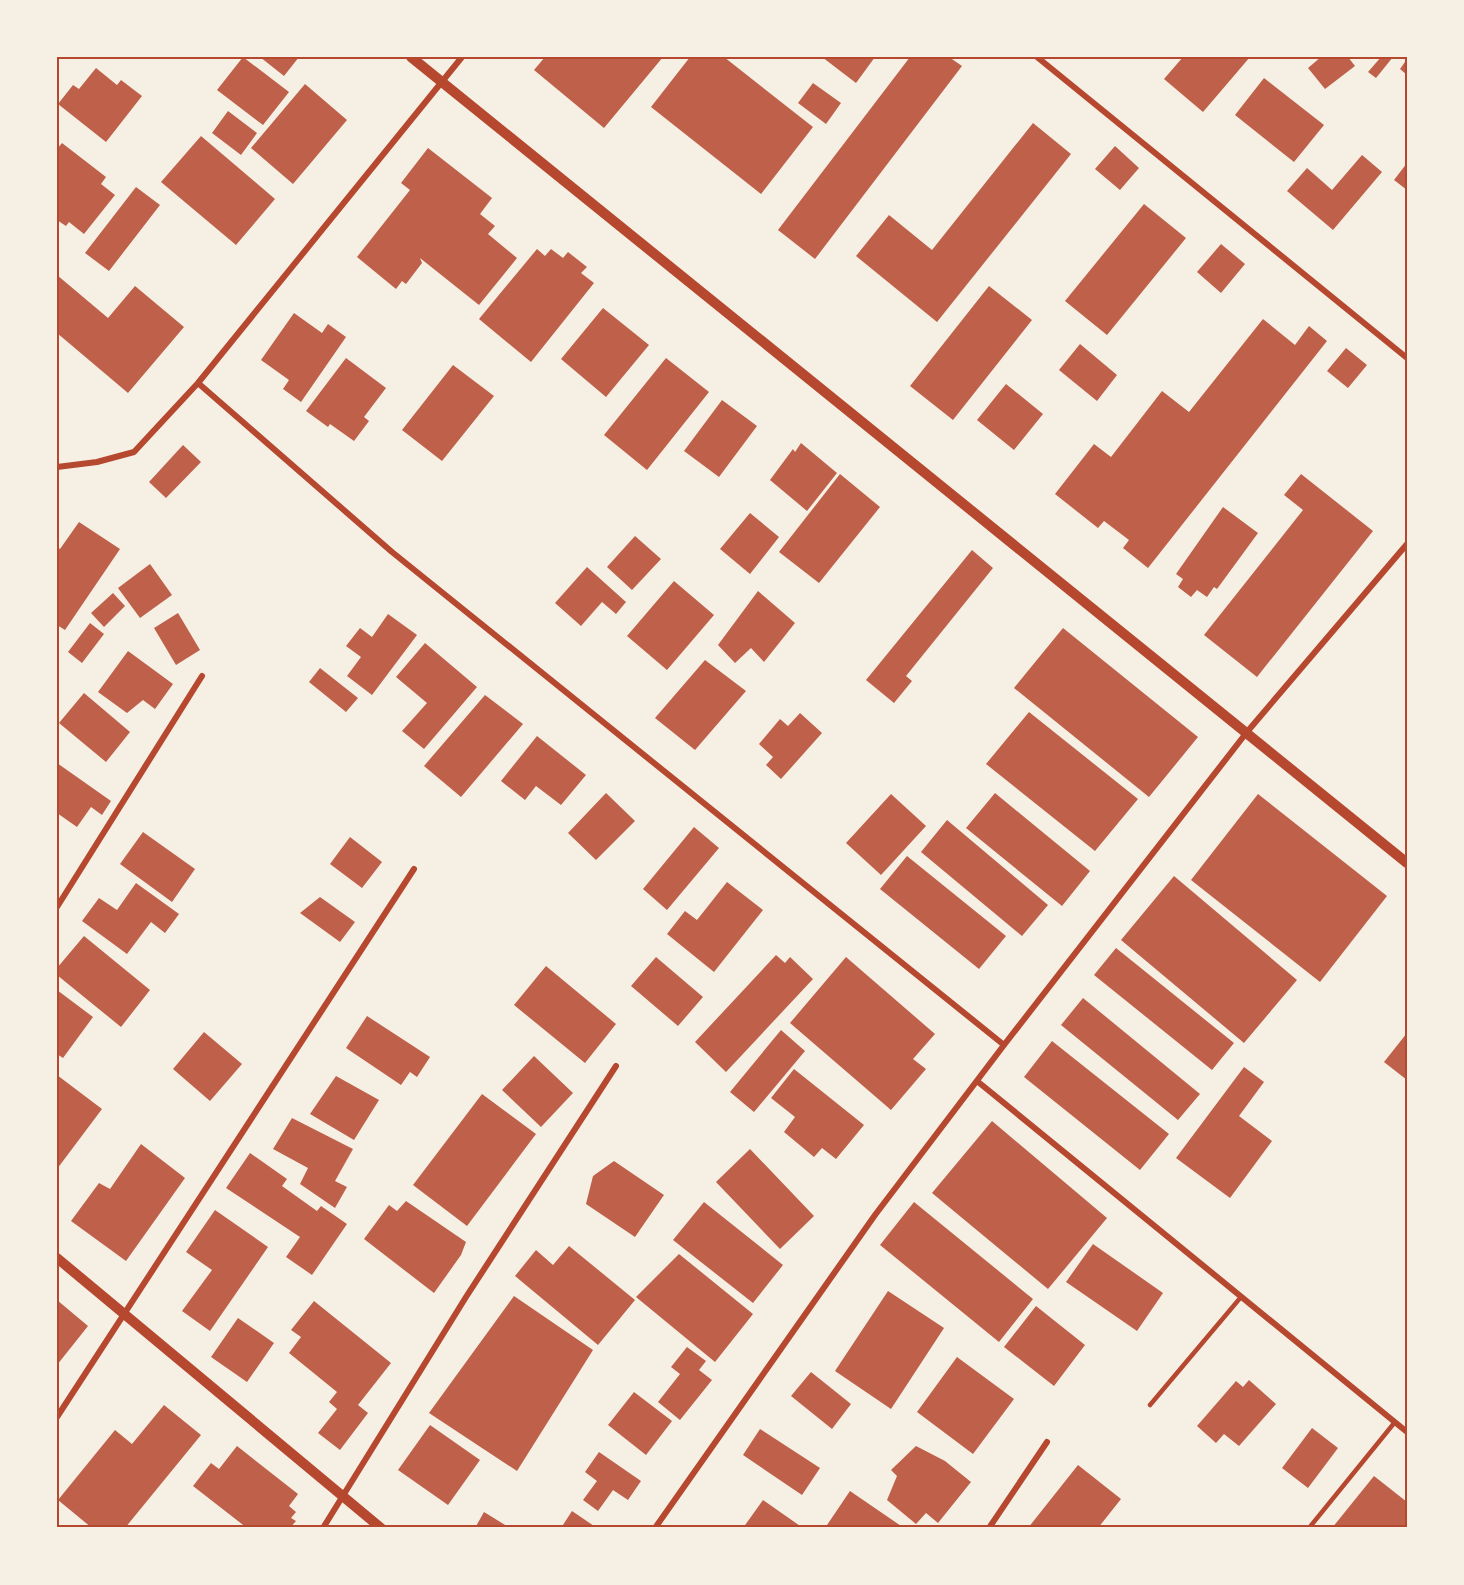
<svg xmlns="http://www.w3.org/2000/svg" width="1464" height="1585" font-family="'Nunito Sans',sans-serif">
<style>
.building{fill:#bf614a}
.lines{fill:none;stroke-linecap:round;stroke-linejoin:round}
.service{stroke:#b5482f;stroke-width:4.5}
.minor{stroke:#b5482f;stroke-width:6}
.tertiary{stroke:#b5482f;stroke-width:10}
.neatline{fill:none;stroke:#b5482f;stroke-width:2}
</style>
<rect width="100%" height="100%" fill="#f6efe4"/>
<!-- building -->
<path class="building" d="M 243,57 L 289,92 L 263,125 L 217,90 Z
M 260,57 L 299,57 L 284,76 Z
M 545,57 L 663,57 L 604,128 L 534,70 Z
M 690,57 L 724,57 L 813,127 L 761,194 L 651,107 Z
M 822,57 L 875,57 L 856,83 Z
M 910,57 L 949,57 L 962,66 L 815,259 L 778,230 Z
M 1183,57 L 1250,57 L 1203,112 L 1164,79 Z
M 1321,57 L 1348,57 L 1355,66 L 1325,89 L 1308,68 Z
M 1381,57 L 1393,57 L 1376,78 L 1368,72 Z
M 1407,59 L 1407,75 L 1400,69 Z
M 96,68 L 117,85 L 121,80 L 142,96 L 106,142 L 58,104 L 73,85 L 79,89 Z
M 1264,78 L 1324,125 L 1294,162 L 1235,115 Z
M 813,83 L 841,103 L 826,124 L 798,103 Z
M 305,84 L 347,120 L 293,184 L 251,148 Z
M 228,111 L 257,133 L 241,155 L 212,133 Z
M 1033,123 L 1071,154 L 937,322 L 856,256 L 889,215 L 932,250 Z
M 201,136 L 275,199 L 236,245 L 161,182 Z
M 62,143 L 106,177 L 101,184 L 115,195 L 84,234 L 69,222 L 66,226 L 57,220 L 57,149 Z
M 1115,146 L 1139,168 L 1120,190 L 1095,169 Z
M 428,148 L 492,198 L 480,214 L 495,226 L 488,234 L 517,258 L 479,305 L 420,258 L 422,263 L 406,284 L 402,281 L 396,289 L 357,257 L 410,190 L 401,183 Z
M 1362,155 L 1382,172 L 1333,230 L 1287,191 L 1307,168 L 1332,190 Z
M 1407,163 L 1407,190 L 1394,180 Z
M 136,187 L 160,205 L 109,271 L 85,253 Z
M 1144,204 L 1186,238 L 1107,335 L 1065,301 Z
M 1221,244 L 1245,264 L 1221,293 L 1197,272 Z
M 537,249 L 545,256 L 551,249 L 563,258 L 568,252 L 587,267 L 581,273 L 594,283 L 531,362 L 479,319 Z
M 57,275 L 108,318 L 135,286 L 184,327 L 128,393 L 57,333 Z
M 989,286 L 1032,320 L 953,420 L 910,386 Z
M 603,308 L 649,345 L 606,397 L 561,359 Z
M 294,313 L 322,333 L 328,324 L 346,337 L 301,402 L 283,389 L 289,380 L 261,360 Z
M 1263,319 L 1295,345 L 1309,326 L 1327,341 L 1148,568 L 1123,548 L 1129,540 L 1104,521 L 1098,528 L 1055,494 L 1094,444 L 1111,457 L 1162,391 L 1189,412 Z
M 1080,344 L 1117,375 L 1097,401 L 1059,370 Z
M 1346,348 L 1367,365 L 1348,388 L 1327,371 Z
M 346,358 L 386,388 L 364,417 L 369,421 L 354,441 L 330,424 L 328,427 L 306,411 Z
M 666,358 L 709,392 L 647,470 L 604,435 Z
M 453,365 L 494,396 L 442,461 L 402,430 Z
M 1006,384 L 1043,414 L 1014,450 L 977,420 Z
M 722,400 L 757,426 L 719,477 L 684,451 Z
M 801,443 L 837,473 L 807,511 L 770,480 L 793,449 L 795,452 Z
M 183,445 L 201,462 L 166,498 L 149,482 Z
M 840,474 L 880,507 L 819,583 L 779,552 Z
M 1301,474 L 1373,531 L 1257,677 L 1204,635 L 1303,510 L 1284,495 Z
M 1223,507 L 1258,533 L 1217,589 L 1214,587 L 1207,597 L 1197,590 L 1191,597 L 1178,587 L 1183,579 L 1176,574 Z
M 750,513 L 779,537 L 750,574 L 720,549 Z
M 79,522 L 120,549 L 65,630 L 57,625 L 57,547 L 60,549 Z
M 635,536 L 661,559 L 632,590 L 607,567 Z
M 972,550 L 993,568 L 906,676 L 912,681 L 894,703 L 866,680 Z
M 150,564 L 172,595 L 140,618 L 118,588 Z
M 587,567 L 626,602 L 616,614 L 602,602 L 581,626 L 555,603 Z
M 674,581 L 714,615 L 667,670 L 627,636 Z
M 758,591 L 795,623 L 764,662 L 751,648 L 735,663 L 718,645 Z
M 113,593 L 125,606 L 104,627 L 91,613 Z
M 178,613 L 200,650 L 176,665 L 154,628 Z
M 388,614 L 417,635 L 372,695 L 347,676 L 361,657 L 346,646 L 360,628 L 372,637 Z
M 90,623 L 104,634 L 82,663 L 68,652 Z
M 1063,628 L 1198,737 L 1149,797 L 1014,688 Z
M 425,643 L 477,687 L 424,749 L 402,731 L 427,703 L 396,677 Z
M 128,651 L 173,684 L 155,709 L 143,700 L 127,713 L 98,692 Z
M 705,660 L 746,691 L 695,750 L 655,718 Z
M 320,668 L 358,698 L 346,712 L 309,682 Z
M 84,693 L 130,732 L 106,762 L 59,723 Z
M 485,695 L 523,724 L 461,797 L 424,766 Z
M 1029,712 L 1138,799 L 1095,851 L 986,764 Z
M 800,713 L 822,733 L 781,779 L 766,765 L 773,757 L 759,744 L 780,719 L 788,726 Z
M 537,736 L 586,775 L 561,805 L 536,786 L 525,800 L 501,781 Z
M 57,763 L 111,801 L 102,815 L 91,807 L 77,827 L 57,813 Z
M 606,793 L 635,821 L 596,860 L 568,833 Z
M 995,793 L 1090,871 L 1062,906 L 966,828 Z
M 891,794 L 926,826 L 881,875 L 846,843 Z
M 1258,794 L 1387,896 L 1320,982 L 1191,880 Z
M 947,820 L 1048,905 L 1022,936 L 921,852 Z
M 694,827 L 719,848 L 667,910 L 643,889 Z
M 143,832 L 195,869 L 172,902 L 120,864 Z
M 350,837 L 382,862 L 362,888 L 330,864 Z
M 907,856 L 1006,936 L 979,969 L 880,889 Z
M 1174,876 L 1297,980 L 1244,1043 L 1121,940 Z
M 727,882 L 763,910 L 714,972 L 667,934 L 685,911 L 697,920 Z
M 136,883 L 179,914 L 165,933 L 151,922 L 127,954 L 82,921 L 99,898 L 117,910 Z
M 320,897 L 355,922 L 340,942 L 300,913 Z
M 84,936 L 150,990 L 121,1027 L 57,975 L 57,968 Z
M 1116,948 L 1234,1043 L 1212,1070 L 1094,975 Z
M 776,955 L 785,963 L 790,957 L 813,979 L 726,1072 L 695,1042 Z
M 656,957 L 703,997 L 678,1026 L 631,986 Z
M 846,957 L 935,1034 L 913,1059 L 926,1069 L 891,1110 L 790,1023 Z
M 546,966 L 616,1024 L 585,1063 L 514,1005 Z
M 57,990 L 93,1017 L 63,1058 L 57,1054 Z
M 1083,998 L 1200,1094 L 1178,1120 L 1061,1025 Z
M 367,1016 L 430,1057 L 417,1077 L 410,1072 L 401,1085 L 346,1048 Z
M 781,1030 L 805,1051 L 754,1112 L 730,1092 Z
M 204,1032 L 242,1064 L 210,1101 L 173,1069 Z
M 1407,1033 L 1407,1080 L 1384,1062 Z
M 1052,1041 L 1169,1134 L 1140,1170 L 1024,1077 Z
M 534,1056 L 573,1093 L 541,1127 L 502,1090 Z
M 1244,1067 L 1264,1082 L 1239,1116 L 1272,1141 L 1230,1198 L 1176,1158 Z
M 794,1069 L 864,1125 L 836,1159 L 822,1148 L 814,1157 L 784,1132 L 795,1117 L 771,1098 Z
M 57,1075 L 102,1109 L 57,1169 Z
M 336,1076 L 379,1100 L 354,1140 L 310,1114 Z
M 482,1094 L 536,1134 L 467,1226 L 413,1185 Z
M 292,1118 L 353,1149 L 335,1181 L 347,1187 L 335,1208 L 300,1184 L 308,1168 L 273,1149 Z
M 992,1121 L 1107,1218 L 1048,1289 L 932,1193 Z
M 141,1144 L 185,1178 L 126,1261 L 71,1221 L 99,1183 L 110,1189 Z
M 750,1149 L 814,1216 L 780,1249 L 716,1182 Z
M 250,1153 L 287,1179 L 282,1186 L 317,1211 L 321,1206 L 347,1224 L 312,1275 L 286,1257 L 300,1237 L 226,1188 Z
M 614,1161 L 664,1195 L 635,1237 L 586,1204 L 593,1176 Z
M 406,1201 L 466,1242 L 461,1255 L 434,1293 L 364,1239 L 389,1205 L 397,1211 Z
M 704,1202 L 783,1265 L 753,1303 L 673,1240 Z
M 914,1202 L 1033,1299 L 999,1342 L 880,1245 Z
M 215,1210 L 268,1247 L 210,1331 L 182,1311 L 212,1270 L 186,1252 Z
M 1093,1244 L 1163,1293 L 1137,1331 L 1066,1282 Z
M 569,1246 L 635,1300 L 598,1345 L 515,1276 L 536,1250 L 553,1265 Z
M 679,1254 L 753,1314 L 715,1362 L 636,1297 Z
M 888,1291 L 944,1328 L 891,1409 L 835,1371 Z
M 514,1296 L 593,1350 L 517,1471 L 429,1413 Z
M 57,1300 L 88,1326 L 57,1365 Z
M 314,1301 L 391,1363 L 358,1405 L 368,1413 L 340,1450 L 318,1433 L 337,1409 L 329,1402 L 337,1392 L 289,1353 L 301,1337 L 291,1330 Z
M 1036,1306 L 1085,1345 L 1054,1386 L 1004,1347 Z
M 238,1318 L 274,1343 L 247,1382 L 211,1357 Z
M 687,1347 L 706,1361 L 699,1370 L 712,1380 L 680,1420 L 658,1402 L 680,1374 L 671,1367 Z
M 957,1357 L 1014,1399 L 973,1454 L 917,1412 Z
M 811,1372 L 851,1404 L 832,1429 L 791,1396 Z
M 1249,1380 L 1276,1404 L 1239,1446 L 1224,1434 L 1216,1443 L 1197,1426 L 1236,1381 L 1243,1387 Z
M 634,1392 L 672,1421 L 646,1455 L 608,1425 Z
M 164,1405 L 201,1435 L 125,1528 L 92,1528 L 58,1500 L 115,1430 L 132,1444 Z
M 430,1425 L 480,1460 L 448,1505 L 398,1470 Z
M 1312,1428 L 1338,1448 L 1308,1488 L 1282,1468 Z
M 760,1429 L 820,1468 L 802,1495 L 743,1455 Z
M 237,1446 L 298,1494 L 289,1506 L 296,1512 L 291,1518 L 296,1521 L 290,1528 L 247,1528 L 193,1486 L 211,1463 L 219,1469 Z
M 916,1446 L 945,1461 L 971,1482 L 938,1523 L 926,1513 L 916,1524 L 887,1500 L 897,1476 L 891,1470 Z
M 599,1452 L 641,1481 L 628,1500 L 613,1490 L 598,1511 L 583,1500 L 597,1481 L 585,1472 Z
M 1078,1465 L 1121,1499 L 1098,1528 L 1028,1528 Z
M 1374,1476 L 1407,1502 L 1407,1528 L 1332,1528 Z
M 850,1491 L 904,1528 L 825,1528 Z
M 763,1500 L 803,1528 L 743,1528 Z
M 572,1511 L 597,1528 L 561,1528 Z
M 484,1512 L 510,1528 L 475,1528 Z"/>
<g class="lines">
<!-- service -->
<path class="service" d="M 1150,1405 L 1241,1297
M 1309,1528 L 1395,1422"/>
<!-- minor -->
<path class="minor" d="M 1037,57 L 1407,358
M 198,383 L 392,552 L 1004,1045
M 57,467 L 97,462 L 134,452 L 198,383 L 462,57
M 57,907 L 202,676
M 977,1081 L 1407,1432
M 57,1417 L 414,869
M 323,1528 L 466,1297 L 616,1066
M 655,1528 L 875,1215 L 1004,1045 L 1247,732 L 1407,544
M 989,1528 L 1047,1442"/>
<!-- tertiary -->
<path class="tertiary" d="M 411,57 L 1407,863
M 57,1258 L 381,1528"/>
</g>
<!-- border -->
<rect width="1464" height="1585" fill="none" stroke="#f6efe4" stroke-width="117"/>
<rect x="58" y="58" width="1348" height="1468" class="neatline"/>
</svg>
